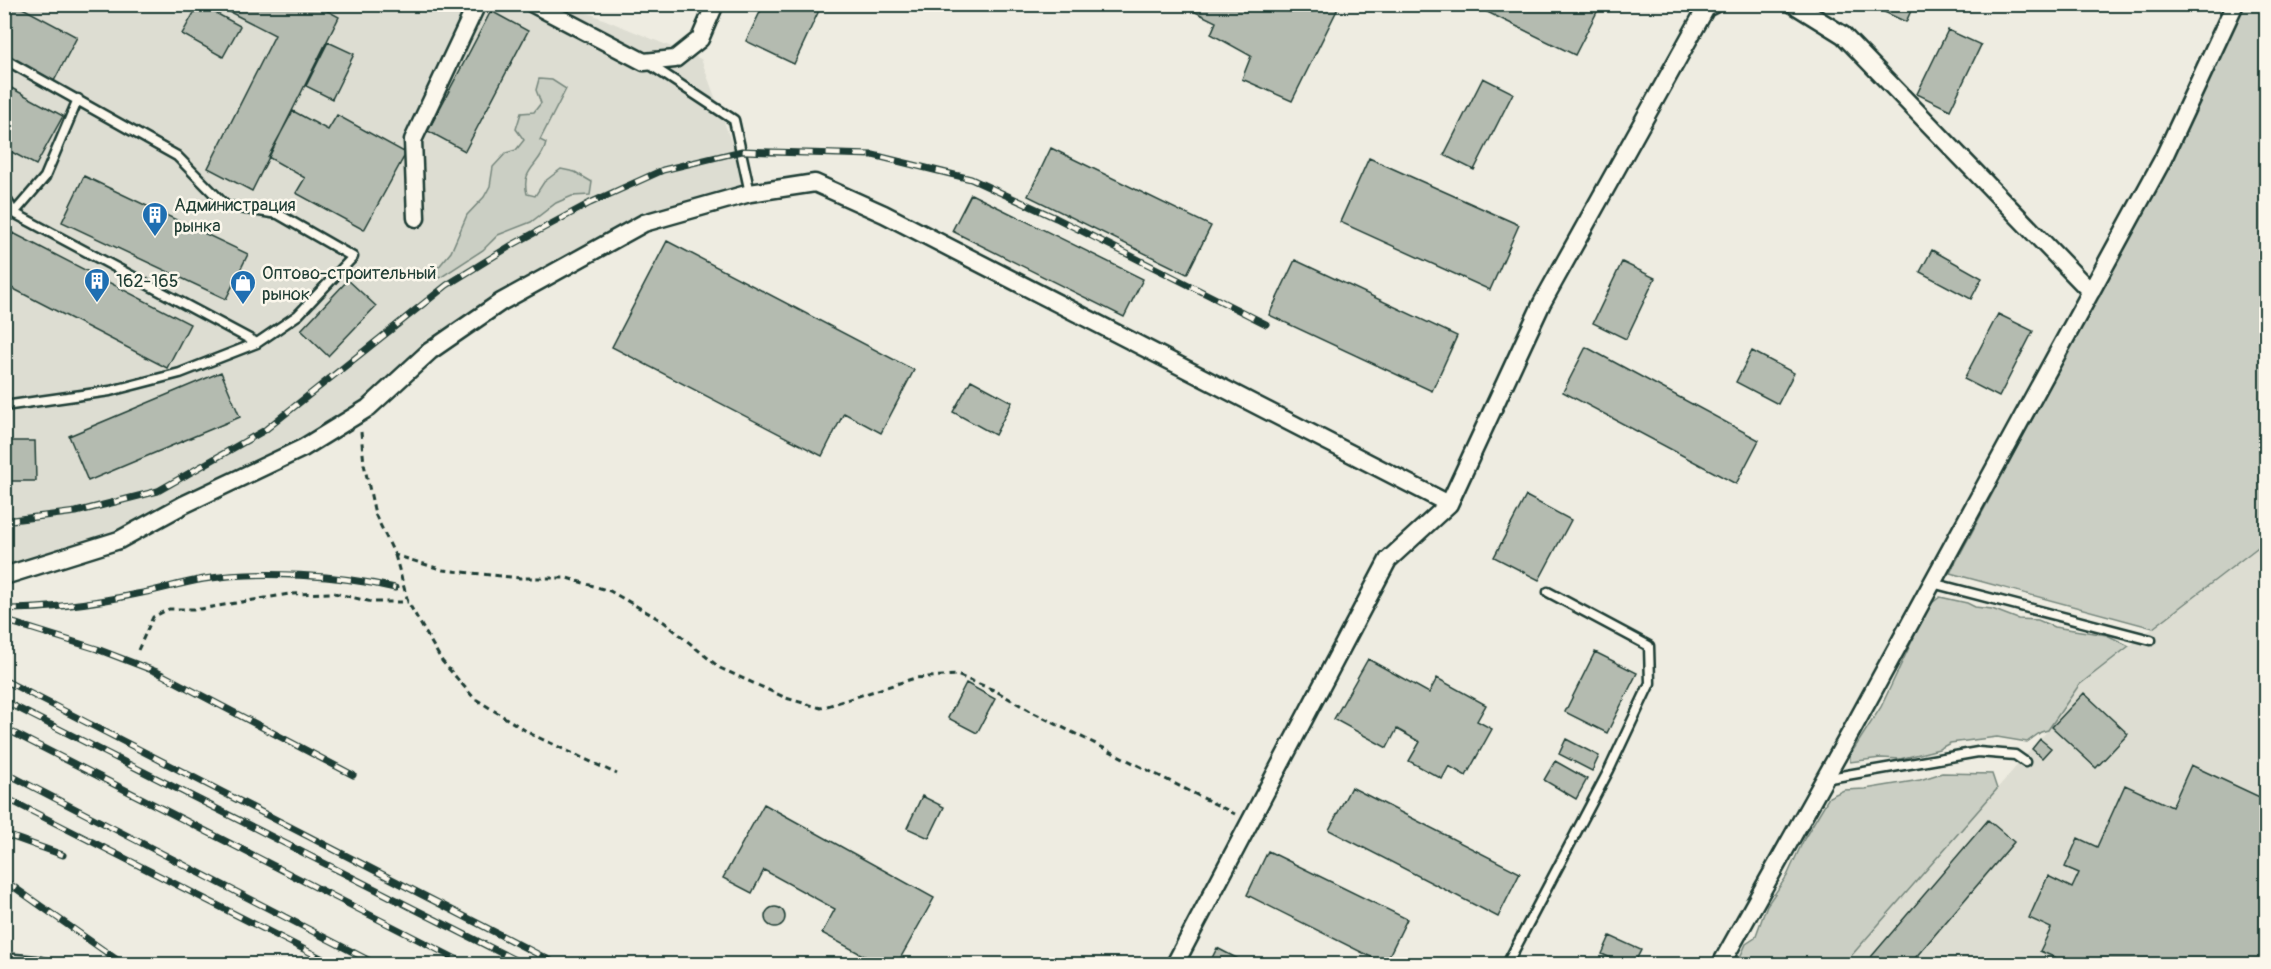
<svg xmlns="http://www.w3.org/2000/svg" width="2271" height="969" font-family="Pangolin,sans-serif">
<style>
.built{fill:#ddddd2}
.green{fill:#cbcfc4;stroke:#75867c;stroke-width:1.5}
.building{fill:#b4bbb0;stroke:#1f3d34;stroke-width:1.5}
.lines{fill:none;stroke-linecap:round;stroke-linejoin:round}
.lane-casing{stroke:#1f3d34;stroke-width:13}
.street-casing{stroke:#1f3d34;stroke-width:21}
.path{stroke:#1f3d34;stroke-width:3;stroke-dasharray:6 4.5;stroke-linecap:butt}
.lane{stroke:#fbf7ec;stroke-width:8}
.street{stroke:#fbf7ec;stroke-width:16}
.rail-casing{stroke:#1f3d34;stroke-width:7}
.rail{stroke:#fbf7ec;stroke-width:4.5;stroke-dasharray:14;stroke-linecap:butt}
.labels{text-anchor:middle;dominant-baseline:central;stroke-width:5;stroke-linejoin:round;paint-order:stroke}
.poi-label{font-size:18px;fill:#1f3d34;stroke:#fbf7ec;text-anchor:start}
</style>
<rect width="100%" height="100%" fill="#eeece1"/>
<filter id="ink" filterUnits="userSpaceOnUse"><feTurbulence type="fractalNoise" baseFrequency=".0167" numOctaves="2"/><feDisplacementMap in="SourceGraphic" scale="12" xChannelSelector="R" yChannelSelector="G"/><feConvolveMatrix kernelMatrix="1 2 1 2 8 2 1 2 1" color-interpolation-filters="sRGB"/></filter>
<g filter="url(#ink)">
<!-- built -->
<path class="built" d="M 4,5 L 569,5 L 701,59 L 747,185 L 537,273 L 427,339 L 369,403 L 150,518 L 5,569 Z
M 2266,541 L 2266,964 L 1844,964 L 2048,730 L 2079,685 Z"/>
<!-- green -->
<path class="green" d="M 2244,5 L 2266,5 L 2266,541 L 2153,628 L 1950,573 L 2161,178 Z
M 539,79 L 552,80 L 566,89 L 540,140 L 546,143 C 542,165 520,168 527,194 L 535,196 L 544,182 L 561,169 L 575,172 L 592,182 L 590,195 L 572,196 L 556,203 L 531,222 L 498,235 L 483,250 L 440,278 L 432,275 L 451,252 L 467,215 L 484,197 L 490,186 L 493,167 L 506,153 L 516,150 L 524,140 L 516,129 L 521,113 L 534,112 L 541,103 L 536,90 Z
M 1940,597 L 1967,603 L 1975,607 L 1992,609 L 2018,619 L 2038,620 L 2054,627 L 2107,635 L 2129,646 L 2079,685 L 2048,730 L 2041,732 L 2027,742 L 1997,737 L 1950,743 L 1939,749 L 1900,759 L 1881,758 L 1850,762 L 1850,755 L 1881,707 L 1929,605 Z
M 1942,773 L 1992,774 L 1997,789 L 1844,964 L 1737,964 L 1746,944 L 1755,938 L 1767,905 L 1787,876 L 1804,839 L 1829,797 L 1844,790 L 1865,789 L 1920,780 Z"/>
<!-- building -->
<path class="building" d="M 4,4 L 15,4 L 77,37 L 54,81 L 4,54 Z
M 199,4 L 240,26 L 223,57 L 182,34 Z
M 214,4 L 315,4 L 339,17 L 252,191 L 208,168 L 275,35 Z
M 764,4 L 822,4 L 794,64 L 746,41 Z
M 1179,4 L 1340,4 L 1292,101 L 1242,79 L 1251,56 L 1211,34 L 1216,22 Z
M 1471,4 L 1601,4 L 1575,55 Z
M 1867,4 L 1914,4 L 1906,22 Z
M 491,11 L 528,31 L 465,151 L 428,131 Z
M 1948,30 L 1981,45 L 1950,110 L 1917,94 Z
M 328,42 L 354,54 L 332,99 L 306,86 Z
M 1483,78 L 1513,93 L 1474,170 L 1444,155 Z
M 4,84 L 63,116 L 36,165 L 4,148 Z
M 293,111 L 328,130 L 337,115 L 406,153 L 364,230 L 296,193 L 305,178 L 268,157 Z
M 1051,148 L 1211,226 L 1187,274 L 1028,196 Z
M 1369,158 L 1519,225 L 1490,290 L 1340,222 Z
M 84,176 L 248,254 L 226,299 L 62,222 Z
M 971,194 L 1143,279 L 1124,317 L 952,231 Z
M 13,233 L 190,324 L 167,368 L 4,284 L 4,249 Z
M 667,241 L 914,370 L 881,433 L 844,413 L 822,456 L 612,347 Z
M 1932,250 L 1982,278 L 1971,299 L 1920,272 Z
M 1295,260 L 1457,336 L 1432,391 L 1269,315 Z
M 1622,262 L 1655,278 L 1626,339 L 1593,323 Z
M 348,280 L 376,306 L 328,356 L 301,330 Z
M 1998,314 L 2033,331 L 1999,397 L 1964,379 Z
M 1586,347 L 1759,440 L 1736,484 L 1563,392 Z
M 1752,351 L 1794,373 L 1778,404 L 1736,382 Z
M 221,372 L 240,417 L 88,481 L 69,436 Z
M 971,380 L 1012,402 L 995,435 L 953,412 Z
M 4,441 L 35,441 L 36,481 L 4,481 Z
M 1526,496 L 1571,520 L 1539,580 L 1494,557 Z
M 1595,652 L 1637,673 L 1607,733 L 1565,712 Z
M 1368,659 L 1429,693 L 1437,678 L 1486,705 L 1477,721 L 1492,729 L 1466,776 L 1449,766 L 1442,779 L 1409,761 L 1420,742 L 1397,729 L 1387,748 L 1334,719 Z
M 966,683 L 995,699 L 977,733 L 948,718 Z
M 2084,693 L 2128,734 L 2096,768 L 2052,727 Z
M 1566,739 L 1599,756 L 1592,771 L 1559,754 Z
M 2040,739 L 2051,748 L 2042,758 L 2032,749 Z
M 1555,761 L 1587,779 L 1576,799 L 1544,780 Z
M 2191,765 L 2266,800 L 2266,964 L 2070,964 L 2040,951 L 2051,928 L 2029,918 L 2048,876 L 2072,888 L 2079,873 L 2065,867 L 2078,838 L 2097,847 L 2125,785 L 2172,807 Z
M 1351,787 L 1520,873 L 1498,917 L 1329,830 Z
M 922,796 L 944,807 L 929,838 L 907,828 Z
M 764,804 L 934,898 L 897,964 L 879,964 L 822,933 L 835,909 L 764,870 L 752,893 L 723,878 Z
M 1988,820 L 2014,842 L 1910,964 L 1865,964 Z
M 1268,851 L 1407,919 L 1385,964 L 1247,895 Z
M765 917a10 10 0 1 1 20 0a10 10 0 1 1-20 0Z
M 1610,936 L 1641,950 L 1634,964 L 1624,964 L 1602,954 Z
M 1217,948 L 1246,963 L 1245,964 L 1209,964 Z"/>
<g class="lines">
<defs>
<path id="lane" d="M 4,59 L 177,156 L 226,206 L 278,214 L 353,257 L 298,315 L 257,343 L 180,373 L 110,391 L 4,406
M 649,64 L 734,120 L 750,193
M 4,195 L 14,213 L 257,343
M 14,213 L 45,177 L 78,99
M 1932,583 L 2151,640
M 1824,779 L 1978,752 L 2015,755 L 2025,762
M 4,958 L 37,961 L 49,964
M 1507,964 L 1609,770 L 1650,683 L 1649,646 L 1548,592"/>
<path id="street" d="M 533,4 L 644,62 L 675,59 L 700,39 L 715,4
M 1793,4 L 1843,35 L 2091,292
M 416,218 L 413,140 L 477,4
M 4,576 L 119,540 L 183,505 L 303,448 L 368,408 L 430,351 L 501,302 L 644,223 L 750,193 L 815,183 L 884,214 L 1449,504
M 1175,964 L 1388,560 L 1449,504 L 1542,303 L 1706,8 L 1714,4
M 1721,964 L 1852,730 L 2162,161 L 2235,4"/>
</defs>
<!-- lane casing -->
<use href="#lane" class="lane-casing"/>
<!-- street casing -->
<use href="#street" class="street-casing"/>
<!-- path -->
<path class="path" d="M 361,432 L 364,464 L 375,514 L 395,555 L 443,570 L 520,578 L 567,578 L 610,591 L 664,622 L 720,668 L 786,698 L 821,708 L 915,678 L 957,675 L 996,691 L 1034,713 L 1235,814
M 395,555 L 408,602 L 442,661 L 474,698 L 531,734 L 617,774
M 138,650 L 153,617 L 169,609 L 201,609 L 289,594 L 334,593 L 372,602 L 408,602"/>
<!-- lane -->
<use href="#lane" class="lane"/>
<!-- street -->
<use href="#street" class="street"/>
<defs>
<path id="rail" d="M 4,521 L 76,512 L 158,491 L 265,430 L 447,285 L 512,245 L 590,203 L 663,170 L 742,151 L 873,155 L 971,179 L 1056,218 L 1266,324
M 4,609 C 47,609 95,603 137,594 C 159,590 181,583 204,579 C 259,570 341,575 395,588
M 4,620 L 97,649 L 157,672 L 353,775
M 4,680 L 557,964
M 4,701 L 523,964
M 4,728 L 466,964
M 4,772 L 376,964
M 4,797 L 333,964
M 4,834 L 63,855
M 4,880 L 123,964"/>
</defs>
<!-- rail casing -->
<use href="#rail" class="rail-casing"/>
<!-- rail -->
<use href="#rail" class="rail"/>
</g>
</g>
<!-- icons -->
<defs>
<symbol id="building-pin" viewBox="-11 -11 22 30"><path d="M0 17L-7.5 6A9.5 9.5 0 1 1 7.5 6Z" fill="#1f6fb2" stroke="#fbf7ec"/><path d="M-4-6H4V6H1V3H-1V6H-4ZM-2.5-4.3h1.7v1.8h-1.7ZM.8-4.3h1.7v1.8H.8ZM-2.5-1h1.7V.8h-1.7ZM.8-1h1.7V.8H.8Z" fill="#fff"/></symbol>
<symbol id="shop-pin" viewBox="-11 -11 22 30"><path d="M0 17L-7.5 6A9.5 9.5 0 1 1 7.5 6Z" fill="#1f6fb2" stroke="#fbf7ec"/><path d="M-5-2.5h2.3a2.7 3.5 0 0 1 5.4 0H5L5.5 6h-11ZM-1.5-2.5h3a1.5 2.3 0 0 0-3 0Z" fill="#fff"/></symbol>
</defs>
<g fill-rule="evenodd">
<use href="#building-pin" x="140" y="200" width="30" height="40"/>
<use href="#building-pin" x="82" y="266" width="30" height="40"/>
<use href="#shop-pin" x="228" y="268" width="30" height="40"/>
</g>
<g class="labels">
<!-- poi labels -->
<g class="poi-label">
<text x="174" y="205">Администрация<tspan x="174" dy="21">рынка</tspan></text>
<text x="262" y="273">Оптово-строительный<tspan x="262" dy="21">рынок</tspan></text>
<text x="116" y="281">162-165</text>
</g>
</g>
<!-- margin -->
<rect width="2271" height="969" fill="none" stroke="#fbf7ec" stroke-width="24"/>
<rect x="12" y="12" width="2247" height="945" fill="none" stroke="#1f3d34" stroke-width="2" filter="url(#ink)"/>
</svg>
